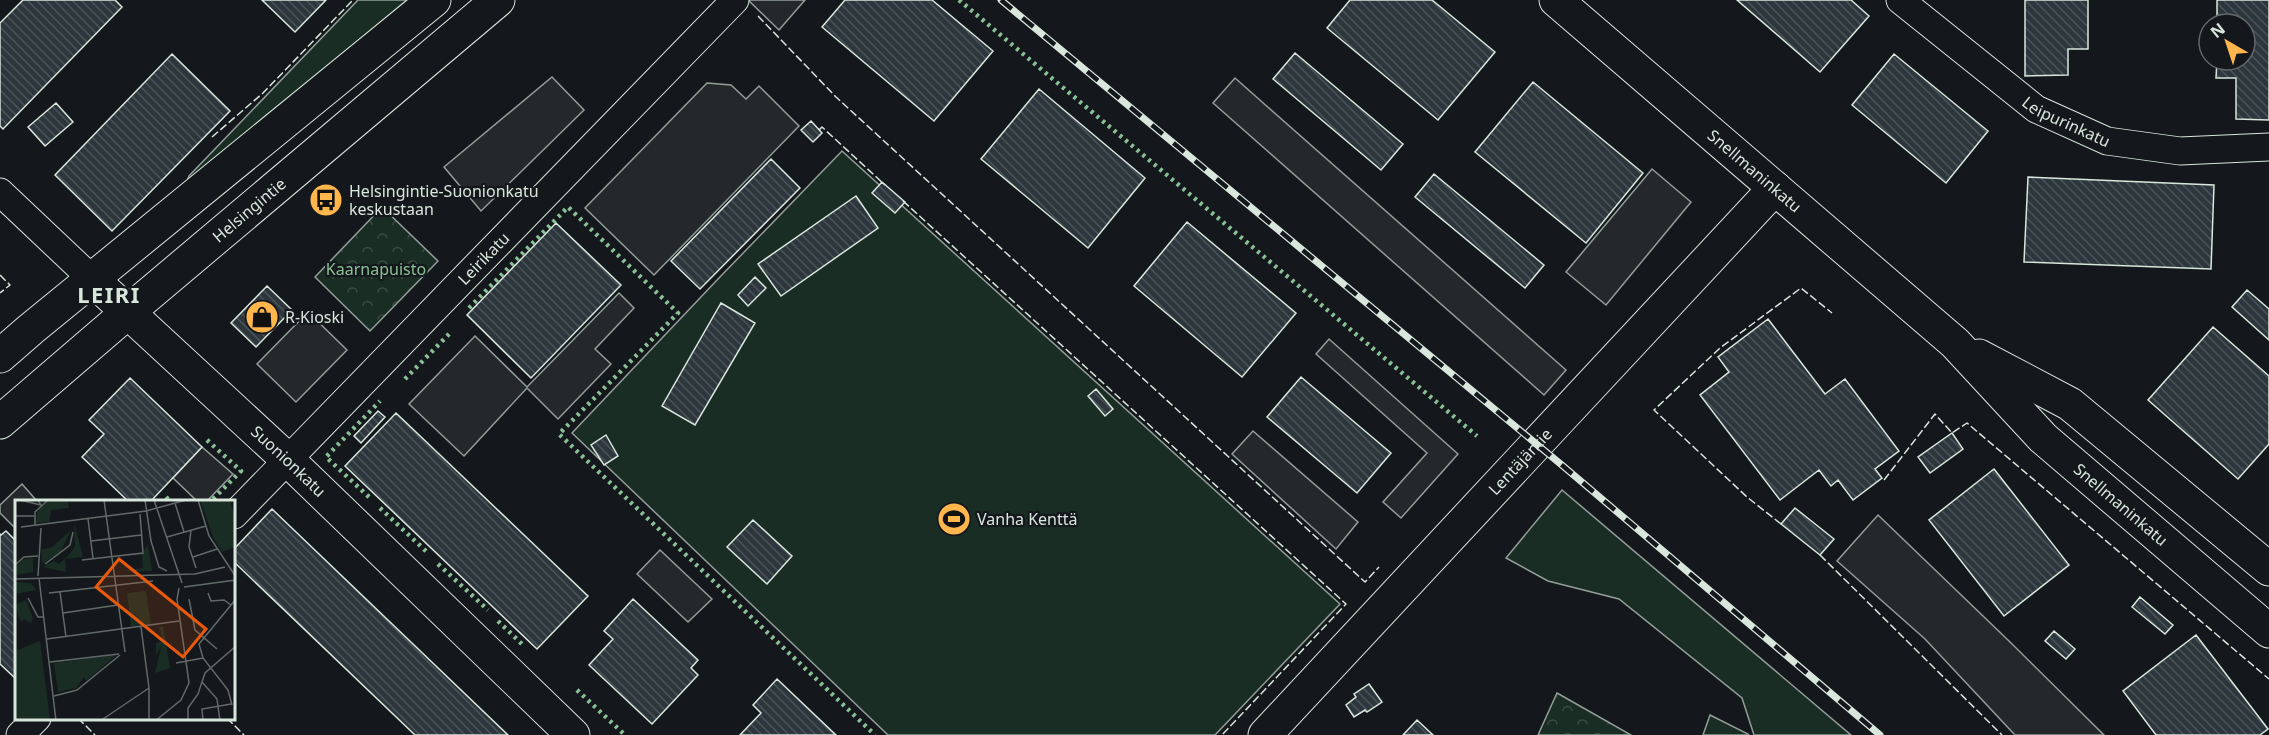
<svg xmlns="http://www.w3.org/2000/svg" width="2269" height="735" font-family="'Noto Sans',sans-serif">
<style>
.grass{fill:#1a2d24;stroke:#939e99;stroke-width:1.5}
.forest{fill:url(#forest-crowns);stroke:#939e99;stroke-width:1.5}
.parking{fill:#24282b;stroke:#939e99;stroke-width:1.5}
.building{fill:url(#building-back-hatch);stroke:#d8e6dc;stroke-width:1.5}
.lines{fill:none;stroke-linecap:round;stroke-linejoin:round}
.street-casing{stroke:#d8e6dc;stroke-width:29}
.secondary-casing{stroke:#d8e6dc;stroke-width:35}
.primary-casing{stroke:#d8e6dc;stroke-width:35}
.street{stroke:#14181c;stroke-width:27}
.secondary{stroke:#14181c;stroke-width:33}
.primary{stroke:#14181c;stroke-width:33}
.rail-casing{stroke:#d8e6dc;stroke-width:7}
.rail{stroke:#14181c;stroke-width:4.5;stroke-dasharray:14;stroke-linecap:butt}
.hedge{stroke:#8ac095;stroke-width:4.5;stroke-dasharray:3 4.5;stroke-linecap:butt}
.fence{stroke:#d8e6dc;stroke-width:1.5;stroke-dasharray:8 3;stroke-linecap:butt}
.labels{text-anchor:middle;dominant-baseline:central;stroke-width:4.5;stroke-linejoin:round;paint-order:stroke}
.street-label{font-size:16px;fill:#d8e6dc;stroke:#14181c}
.poi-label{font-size:16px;fill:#d8e6dc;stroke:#14181c;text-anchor:start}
.park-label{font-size:16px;fill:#8ac095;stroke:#14181c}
.district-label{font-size:22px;font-weight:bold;letter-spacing:1.5px;fill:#d8e6dc;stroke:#14181c}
.inset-road{fill:none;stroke:#626a69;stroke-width:1.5}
.view{fill:#e8590c;fill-opacity:0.15;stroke:#e8590c;stroke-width:3}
.inset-edge{fill:none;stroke:#d8e6dc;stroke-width:3}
</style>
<defs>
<pattern id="forest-crowns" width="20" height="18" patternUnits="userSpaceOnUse" patternTransform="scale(1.5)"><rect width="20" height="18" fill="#1a2d24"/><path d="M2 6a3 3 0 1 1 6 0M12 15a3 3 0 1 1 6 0" fill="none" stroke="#3b4b43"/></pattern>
<pattern id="building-back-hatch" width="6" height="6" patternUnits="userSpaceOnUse" patternTransform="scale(1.5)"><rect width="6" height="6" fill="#2c363c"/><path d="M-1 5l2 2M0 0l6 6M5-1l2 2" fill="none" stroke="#4a5358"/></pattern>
</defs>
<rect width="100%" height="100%" fill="#14181c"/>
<!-- grass -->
<path class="grass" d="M 358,0 L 407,0 L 186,184 L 189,176 Z
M 842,151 L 1340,604 L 1215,735 L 888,735 L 572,433 L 718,279 Z
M 1562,490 L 1851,735 L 1754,735 L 1742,698 L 1619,599 L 1548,581 L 1506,558 Z
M 1710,715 L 1748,734 L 1749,735 L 1703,735 Z"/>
<!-- forest -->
<path class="forest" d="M 382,207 L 438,261 L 370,331 L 315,277 Z
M 1557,693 L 1631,735 L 1538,735 Z"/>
<!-- parking -->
<path class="parking" d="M 748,0 L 805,0 L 779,30 Z
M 552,77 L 584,110 L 481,211 L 444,167 Z
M 1235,78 L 1566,370 L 1544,395 L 1213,103 Z
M 707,83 L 731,85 L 746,99 L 759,86 L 799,126 L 654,275 L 585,208 Z
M 1652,169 L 1691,202 L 1606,305 L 1566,272 Z
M 619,293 L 634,308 L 595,349 L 611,364 L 558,419 L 527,388 L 464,456 L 409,404 L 475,336 L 527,387 Z
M 308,312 L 347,350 L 296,402 L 257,364 Z
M 1329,339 L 1458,454 L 1401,518 L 1383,502 L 1427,453 L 1316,354 Z
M 1253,431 L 1358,522 L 1336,549 L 1232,454 Z
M 202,447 L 233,474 L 207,501 L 197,501 L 173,478 Z
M 22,484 L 37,501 L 16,501 L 16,529 L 0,513 L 0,505 Z
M 1878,515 L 2009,641 L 2104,735 L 2015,735 L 1925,639 L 1837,561 Z
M 660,550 L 712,599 L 688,622 L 637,574 Z"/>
<!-- building -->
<path class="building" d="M 23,0 L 115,0 L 122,7 L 3,129 L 0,126 L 0,23 Z
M 262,0 L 326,0 L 295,32 Z
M 845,0 L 932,0 L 993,51 L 934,121 L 822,27 Z
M 1350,0 L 1432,0 L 1495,52 L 1438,120 L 1327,28 Z
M 1737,0 L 1851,0 L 1869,16 L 1820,72 Z
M 2025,0 L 2088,0 L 2088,49 L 2068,49 L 2068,75 L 2025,76 Z
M 2217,0 L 2269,0 L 2269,120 L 2236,119 L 2236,78 L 2216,78 L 2217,60 L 2245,60 L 2245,24 L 2217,24 Z
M 1295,53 L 1403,144 L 1381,170 L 1273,79 Z
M 172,54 L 230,111 L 112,231 L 55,175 Z
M 1894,54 L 1988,131 L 1946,183 L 1852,105 Z
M 1533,82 L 1643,173 L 1586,243 L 1475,152 Z
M 1039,89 L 1145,178 L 1088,248 L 981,159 Z
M 56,103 L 73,122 L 45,146 L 28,127 Z
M 811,121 L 822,133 L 813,142 L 801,130 Z
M 771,159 L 800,188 L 700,289 L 671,261 Z
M 1434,174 L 1544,265 L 1525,288 L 1415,197 Z
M 2028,177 L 2214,185 L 2211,269 L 2024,262 Z
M 882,182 L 905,202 L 895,213 L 872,193 Z
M 856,196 L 878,228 L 781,296 L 758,264 Z
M 1187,222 L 1296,313 L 1242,377 L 1134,286 Z
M 556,223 L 621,285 L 531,378 L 467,315 Z
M 755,277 L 766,288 L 748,306 L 738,295 Z
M 267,286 L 292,310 L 256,347 L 231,323 Z
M 2247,290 L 2269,309 L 2269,340 L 2232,307 Z
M 721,303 L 755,323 L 695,425 L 662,406 Z
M 1768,319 L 1825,394 L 1845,379 L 1899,451 L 1875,469 L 1882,478 L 1853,500 L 1838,480 L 1831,486 L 1819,470 L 1780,500 L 1700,395 L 1729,372 L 1718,357 Z
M 2213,327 L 2269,376 L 2269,444 L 2238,479 L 2148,400 Z
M 1301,377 L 1391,453 L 1357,493 L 1267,417 Z
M 130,378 L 202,447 L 151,501 L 128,501 L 82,457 L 104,434 L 89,420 Z
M 1096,389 L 1113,409 L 1105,416 L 1088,396 Z
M 378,411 L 385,417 L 361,443 L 354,436 Z
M 396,413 L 588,596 L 537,649 L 345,466 Z
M 1952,433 L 1963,449 L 1930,473 L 1918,457 Z
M 606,435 L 618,456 L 604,465 L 591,445 Z
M 1994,469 L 2069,565 L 2004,616 L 1929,520 Z
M 1795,508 L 1834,539 L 1820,555 L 1781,524 Z
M 272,509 L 508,735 L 415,735 L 234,562 L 234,549 Z
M 753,520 L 792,556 L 767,584 L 727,547 Z
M 6,531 L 16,541 L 16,676 L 15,678 L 0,664 L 0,534 L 1,535 Z
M 2140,597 L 2173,625 L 2165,634 L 2132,607 Z
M 633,599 L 698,660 L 691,668 L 698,675 L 652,724 L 589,665 L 613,639 L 604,631 Z
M 2054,631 L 2075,649 L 2066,659 L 2045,641 Z
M 2196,635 L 2268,729 L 2260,735 L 2156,735 L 2123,691 Z
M 777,679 L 836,735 L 740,735 L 761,713 L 753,705 Z
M 1369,684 L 1382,702 L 1367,712 L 1365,710 L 1354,717 L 1346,705 L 1356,697 L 1354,694 Z
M 1417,720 L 1433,735 L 1403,735 Z"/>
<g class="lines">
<defs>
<g id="street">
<path id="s1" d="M 1900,0 L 2036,109 L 2107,141 L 2180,151 L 2269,147"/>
<path d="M 0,192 L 92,279"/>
<path id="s2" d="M 234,515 L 735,0"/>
<path d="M 20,735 L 37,718"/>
</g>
<g id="secondary">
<path id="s3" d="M 92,279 L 288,460 L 573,735"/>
<path id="s4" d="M 1265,735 L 1775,188"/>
</g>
<g id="primary">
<path id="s5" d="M 1556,0 L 1955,343 L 2043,438 L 2269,631"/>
<path d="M 0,356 L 31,329 L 434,0"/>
<path d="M 1979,356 L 2070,404 L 2269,569"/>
<path id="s6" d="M 0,422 L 128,312 L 498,0"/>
</g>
</defs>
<!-- street casing -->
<use href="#street" class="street-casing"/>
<!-- secondary casing -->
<use href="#secondary" class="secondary-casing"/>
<!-- primary casing -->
<use href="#primary" class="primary-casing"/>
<!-- street -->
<use href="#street" class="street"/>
<!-- secondary -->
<use href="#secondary" class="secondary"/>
<!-- primary -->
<use href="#primary" class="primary"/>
<defs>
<path id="rail" d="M 1001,0 L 1563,466 L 1880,735"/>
</defs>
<!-- rail casing -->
<use href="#rail" class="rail-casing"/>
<!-- rail -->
<use href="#rail" class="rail"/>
<!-- hedge -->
<path class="hedge" d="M 959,0 L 1477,436
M 469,308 L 568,207 L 678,313 L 559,434 L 875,735
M 405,379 L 451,332
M 207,440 L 241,471 L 211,501
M 166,497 L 170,501
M 369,497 L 326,457 L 380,401
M 380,508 L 428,553
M 438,564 L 488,610
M 498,621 L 525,647
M 577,690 L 625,735"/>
<!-- fence -->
<path class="fence" d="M 758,16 L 836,97 L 1365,582 L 1379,567
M 819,130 L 822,127 L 885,185
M 212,137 L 263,93 L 353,0
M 903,201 L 1346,604 L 1222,735
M 0,275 L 10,285 L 0,293
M 1884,480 L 1935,414 L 1952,433 L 1967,423 L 2269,679
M 1781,524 L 1747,497 L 1654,410 L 1720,348 L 1801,288 L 1832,313
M 1820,555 L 2002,735
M 78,718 L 95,735
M 227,718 L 244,735"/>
</g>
<!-- icons -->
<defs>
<symbol id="bus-disc" viewBox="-11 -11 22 22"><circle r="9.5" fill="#ffb74d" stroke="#14181c"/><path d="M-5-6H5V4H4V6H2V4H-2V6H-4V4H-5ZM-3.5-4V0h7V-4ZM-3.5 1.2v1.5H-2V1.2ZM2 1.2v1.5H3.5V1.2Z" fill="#111"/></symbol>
<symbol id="shop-disc" viewBox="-11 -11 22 22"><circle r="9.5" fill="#ffb74d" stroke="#14181c"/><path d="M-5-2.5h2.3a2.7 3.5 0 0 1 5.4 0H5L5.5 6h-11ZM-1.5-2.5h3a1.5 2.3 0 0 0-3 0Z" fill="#111"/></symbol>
<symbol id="stadium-disc" viewBox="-11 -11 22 22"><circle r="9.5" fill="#ffb74d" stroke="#14181c"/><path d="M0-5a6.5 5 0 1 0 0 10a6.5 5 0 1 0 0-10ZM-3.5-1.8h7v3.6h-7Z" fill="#111"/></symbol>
</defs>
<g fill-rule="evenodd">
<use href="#bus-disc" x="307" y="181" width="38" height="38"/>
<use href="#shop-disc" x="243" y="298" width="38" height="38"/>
<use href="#stadium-disc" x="935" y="500" width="38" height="38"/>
</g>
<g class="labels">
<!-- street labels -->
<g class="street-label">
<text stroke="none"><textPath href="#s1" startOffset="207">Leipurinkatu</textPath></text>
<text stroke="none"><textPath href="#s5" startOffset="262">Snellmaninkatu</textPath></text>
<text stroke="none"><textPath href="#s6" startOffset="327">Helsingintie</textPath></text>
<text stroke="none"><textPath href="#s2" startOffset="358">Leirikatu</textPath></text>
<text stroke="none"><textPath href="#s3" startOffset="268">Suonionkatu</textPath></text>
<text stroke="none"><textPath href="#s4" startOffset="374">Lentäjäntie</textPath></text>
<text stroke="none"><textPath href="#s5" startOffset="758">Snellmaninkatu</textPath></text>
</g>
<!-- poi labels -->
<g class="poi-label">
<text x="349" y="191">Helsingintie-Suonionkatu<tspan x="349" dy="18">keskustaan</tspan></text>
<text x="285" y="317">R-Kioski</text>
<text x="977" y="519">Vanha Kenttä</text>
</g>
<!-- park labels -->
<g class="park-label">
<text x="376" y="269">Kaarnapuisto</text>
</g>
<!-- district labels -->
<g class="district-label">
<text x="109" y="294">LEIRI</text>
</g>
</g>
<!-- overview -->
<g transform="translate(15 500)">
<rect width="220" height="220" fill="#14181c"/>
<path d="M 53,0 L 54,8 L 36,10 L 34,22 L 21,23 L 22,12 L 33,1 ZM 133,44 L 137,71 L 105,71 L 128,68 L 127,54 ZM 131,91 L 136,124 L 116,126 L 112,93 ZM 11,100 L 18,118 L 16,123 L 9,119 L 6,122 L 0,105 ZM 148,126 L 155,168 L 140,173 L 147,145 L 141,155 L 141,143 L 148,141 L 144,127 ZM 25,141 L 35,220 L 0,220 L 0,151 ZM 101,155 L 71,181 L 69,177 L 61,188 L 43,192 L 39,163 Z" fill="#1a2d24"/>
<path d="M 185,0 L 215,0 L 220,18 L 220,27 L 219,19 L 199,19 L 199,39 ZM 59,23 L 68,57 L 50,59 L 51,72 L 28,67 L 39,61 L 44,64 L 55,54 L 60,46 ZM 56,30 L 46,51 L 27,64 L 26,50 L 37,47 ZM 18,58 L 18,72 L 0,75 L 0,68 L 7,60 ZM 0,82 L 16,83 L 21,90 L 0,94 Z" fill="#1a2d24"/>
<path d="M 199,19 L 220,19 L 220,47 L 207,52 L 199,39 Z" fill="#1a2d24"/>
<path class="inset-road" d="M 5,0 L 26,5 L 23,0M 89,0 L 110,152M 130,0 L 136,41 L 144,67 L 152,71M 139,0 L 167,83M 183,0 L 194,36 L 221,77M 160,3 L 169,32M 0,16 L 19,16M 73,19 L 78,58M 20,26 L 20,12 L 33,0M 6,27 L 131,11 L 171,0M 176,30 L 174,47 L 181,68M 152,37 L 191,26M 76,41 L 126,35M 178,57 L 202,49M 67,60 L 128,53 L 125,14M 30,64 L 55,45 L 58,32M 0,65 L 9,57 L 23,56M 23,76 L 26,28M 24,78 L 41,221M 0,79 L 180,74 L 210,67M 169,87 L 221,80M 45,92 L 51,137M 34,93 L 138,81M 193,93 L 196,101 L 209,100 L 216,105M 13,98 L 23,117 L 28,117M 174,99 L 180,130 L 202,149M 48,113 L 103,105M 126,127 L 134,188 L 134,221M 32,139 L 164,121M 35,162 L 104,154M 161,163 L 188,158M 187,182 L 202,199 L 205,221M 39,196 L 62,190 L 105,155M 217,205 L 213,190 L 188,158 L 184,144 L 221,99M 85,221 L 134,188M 140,221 L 166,200 L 174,183 L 162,99 L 164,88M 173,221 L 173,208 L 183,194 L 190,173 L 221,146M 188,221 L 187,209 L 216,204"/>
<path class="view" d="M 104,59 L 191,129 L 168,157 L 81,87 Z"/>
<rect width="220" height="220" class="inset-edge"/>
</g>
<!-- north arrow -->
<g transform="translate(2227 42) rotate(321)"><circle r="28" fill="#14181c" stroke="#626a69" stroke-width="1.5"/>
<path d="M0-4.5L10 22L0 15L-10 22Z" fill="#ffb74d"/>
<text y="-9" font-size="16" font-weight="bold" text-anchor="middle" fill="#d8e6dc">N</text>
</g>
</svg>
